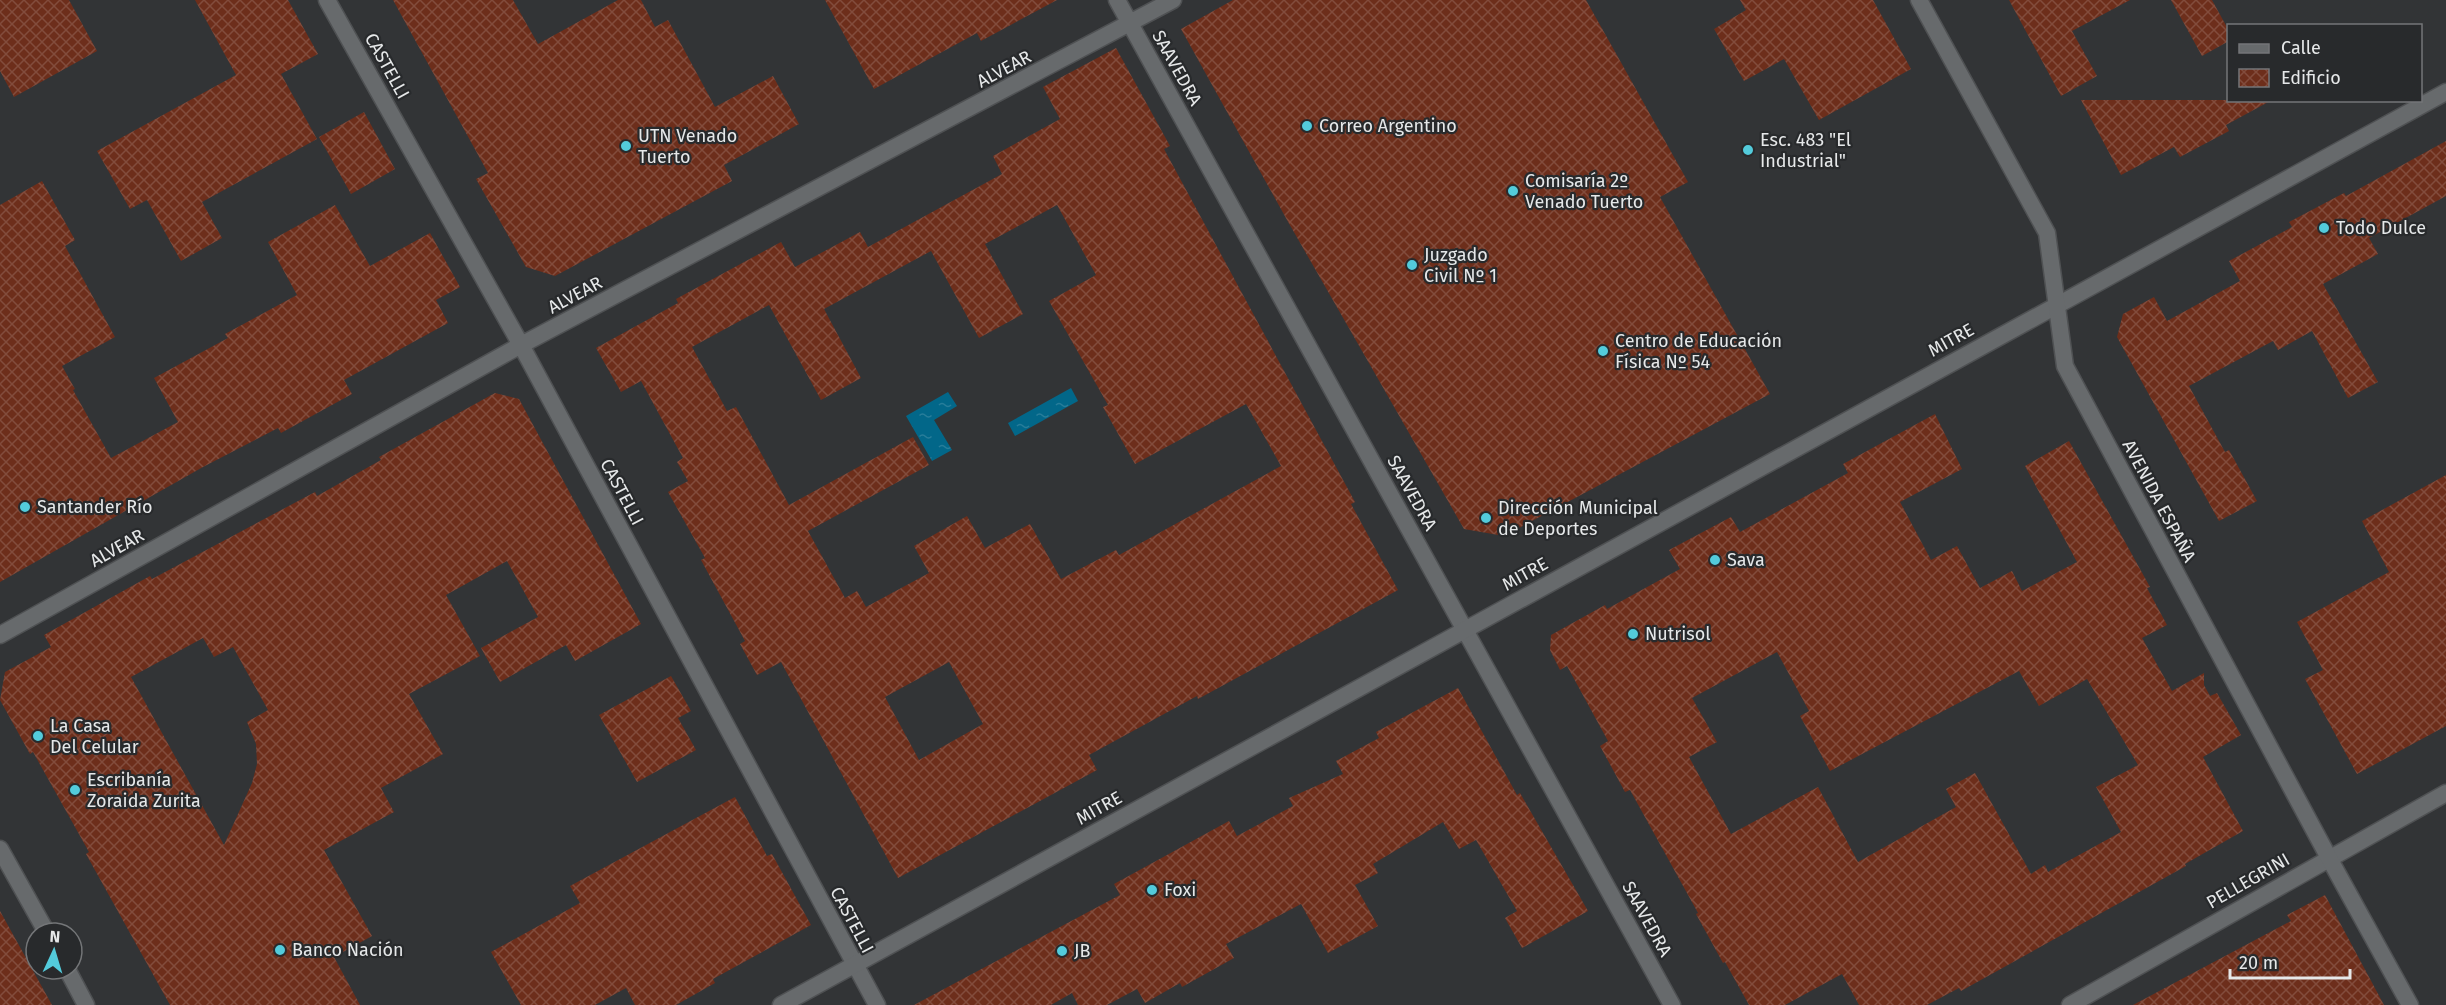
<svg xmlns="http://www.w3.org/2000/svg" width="2446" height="1005" font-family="'Fira Sans',sans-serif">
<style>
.water{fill:url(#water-ripples)}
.building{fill:url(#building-cross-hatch);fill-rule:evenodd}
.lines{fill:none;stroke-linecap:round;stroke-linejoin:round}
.minor-casing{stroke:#4f5153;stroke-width:19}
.tertiary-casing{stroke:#4f5153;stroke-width:19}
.secondary-casing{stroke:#4f5153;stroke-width:19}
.minor{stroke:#676a6c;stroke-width:16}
.tertiary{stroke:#676a6c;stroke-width:16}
.secondary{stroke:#676a6c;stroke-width:16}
.poi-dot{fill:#53cbdb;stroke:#282a2c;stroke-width:2}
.labels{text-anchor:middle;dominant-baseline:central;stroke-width:4.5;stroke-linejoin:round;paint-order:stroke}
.street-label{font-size:18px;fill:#e6e8e9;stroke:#282a2c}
.poi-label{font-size:18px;fill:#e6e8e9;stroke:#282a2c;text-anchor:start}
</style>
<defs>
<pattern id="water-ripples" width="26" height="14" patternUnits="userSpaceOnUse" patternTransform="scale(1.5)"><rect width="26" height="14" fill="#026789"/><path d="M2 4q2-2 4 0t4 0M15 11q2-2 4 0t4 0" fill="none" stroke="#277d9a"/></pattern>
<pattern id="building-cross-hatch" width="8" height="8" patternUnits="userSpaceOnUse" patternTransform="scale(1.5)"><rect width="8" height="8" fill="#6d2e1b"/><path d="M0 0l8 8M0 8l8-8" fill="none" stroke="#824c3c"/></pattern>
</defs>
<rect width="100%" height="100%" fill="#323436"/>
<!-- water -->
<path class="water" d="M 1071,388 L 1078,401 L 1015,436 L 1008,423 Z
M 948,392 L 957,406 L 934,420 L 952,450 L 932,461 L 906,416 Z"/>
<!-- building -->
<path class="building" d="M 0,0 L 69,0 L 97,51 L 14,97 L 0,71 Z
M 195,0 L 288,0 L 318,54 L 281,74 L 317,139 L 202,202 L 222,238 L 181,261 L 147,200 L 130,209 L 97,151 L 236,75 Z
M 393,0 L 513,0 L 538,44 L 618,0 L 641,0 L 655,27 L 668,20 L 715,107 L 773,76 L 799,124 L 724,165 L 732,181 L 555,276 L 526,267 L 476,179 L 488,173 Z
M 825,0 L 1057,0 L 981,41 L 977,33 L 874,89 Z
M 1233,0 L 1586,0 L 1688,182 L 1660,197 L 1770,394 L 1504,536 L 1464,529 L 1287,220 L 1181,29 Z
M 1740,0 L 1873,0 L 1911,69 L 1819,120 L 1784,59 L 1744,81 L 1714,29 L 1746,10 Z
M 2009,0 L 2130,0 L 2072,31 L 2097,76 L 2061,96 Z
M 2171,0 L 2212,0 L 2229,31 L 2229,41 L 2202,56 Z
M 1116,48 L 1170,146 L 1164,149 L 1355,502 L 1351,504 L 1398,590 L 1198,699 L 1197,696 L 1089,755 L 1097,770 L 898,878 L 781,662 L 757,675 L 740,644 L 745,641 L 701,560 L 705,558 L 668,492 L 688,481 L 677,462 L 683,458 L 641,381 L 621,392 L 596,348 L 678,303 L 676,299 L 781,242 L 795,267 L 860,232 L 868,247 L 1002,174 L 993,156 L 1060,119 L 1043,87 ZM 1057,205 L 1096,275 L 1049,301 L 1108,405 L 1103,407 L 1135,464 L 1246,404 L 1281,466 L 1119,555 L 1116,550 L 1061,579 L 1030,524 L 985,548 L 967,516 L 914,546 L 929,573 L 866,607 L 857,591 L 845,598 L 808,531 L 929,465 L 913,437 L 789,505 L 736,407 L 727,411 L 692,347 L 769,305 L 821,400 L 861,378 L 824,309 L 931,251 L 979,338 L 1023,314 L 985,244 ZM 949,662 L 983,724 L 919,760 L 885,697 Z
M 2081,100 L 2272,100 L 2226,125 L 2229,131 L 2180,157 L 2174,147 L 2121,175 Z
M 364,112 L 395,169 L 351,194 L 319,137 Z
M 2446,141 L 2446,196 L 2369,238 L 2378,254 L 2323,284 L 2378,382 L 2348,398 L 2312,331 L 2278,350 L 2273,341 L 2189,386 L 2225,452 L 2229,450 L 2257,501 L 2219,521 L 2117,337 L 2123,314 L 2154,297 L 2167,321 L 2240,281 L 2229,261 L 2292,227 L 2289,222 L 2344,193 L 2346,196 Z
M 42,181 L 75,240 L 65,246 L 115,337 L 62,366 L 75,389 L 73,390 L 111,458 L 178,422 L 154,378 L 228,338 L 225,334 L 297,295 L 268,242 L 335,205 L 370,266 L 430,233 L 460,287 L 436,300 L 448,323 L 344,380 L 352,394 L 281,433 L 278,428 L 203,467 L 0,582 L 0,205 Z
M 495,393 L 519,399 L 641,624 L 575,661 L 566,645 L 500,682 L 481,648 L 538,617 L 507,561 L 446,595 L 480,656 L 409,694 L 443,754 L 381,788 L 394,812 L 324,850 L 372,936 L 334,957 L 360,1005 L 170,1005 L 86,854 L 89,852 L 33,752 L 30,754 L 0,700 L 5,672 L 51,647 L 44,635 L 150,576 L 152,579 L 315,492 L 317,496 L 381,460 L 379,457 ZM 203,638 L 214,657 L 233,647 L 268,710 L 247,722 L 256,744 L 257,764 L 252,783 L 224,845 L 131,677 Z
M 1935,414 L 1962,469 L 1900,502 L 1931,560 L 1957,546 L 1980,588 L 2012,571 L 2022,591 L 2077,562 L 2025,466 L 2069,441 L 2150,587 L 2147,588 L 2167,625 L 2142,638 L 2172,691 L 2204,673 L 2204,685 L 2210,696 L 2217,693 L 2241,735 L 2203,757 L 2243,831 L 2185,864 L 2186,866 L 1961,991 L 1959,988 L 1927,1005 L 1859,1005 L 1842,974 L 1785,1005 L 1749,1005 L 1725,962 L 1723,963 L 1696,914 L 1698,913 L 1630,790 L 1625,792 L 1600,746 L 1608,741 L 1567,666 L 1560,670 L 1550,650 L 1551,635 L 1605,605 L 1607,609 L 1680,569 L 1669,550 L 1731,517 L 1740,532 L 1848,473 L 1843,464 ZM 1777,652 L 1809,711 L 1800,716 L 1830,771 L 2019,671 L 2039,706 L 2087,679 L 2138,765 L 2096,787 L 2121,832 L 2048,872 L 2045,865 L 2031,874 L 1975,773 L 1946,789 L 1956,807 L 1858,862 L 1818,787 L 1731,834 L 1689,757 L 1717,742 L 1692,698 Z
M 2446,475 L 2446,726 L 2357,774 L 2305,679 L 2323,670 L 2297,622 L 2389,572 L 2362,521 Z
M 671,676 L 691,711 L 678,718 L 696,750 L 637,782 L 599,715 Z
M 1458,688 L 1517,795 L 1520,793 L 1588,911 L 1522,948 L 1505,918 L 1517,911 L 1476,840 L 1459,849 L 1443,822 L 1373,864 L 1378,873 L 1355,885 L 1378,926 L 1328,953 L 1301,904 L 1226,944 L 1234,958 L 1182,987 L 1180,983 L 1145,1003 L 1137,989 L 1107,1005 L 1078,1005 L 1072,993 L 1051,1005 L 914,1005 L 1120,895 L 1114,884 L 1229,821 L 1237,836 L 1293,806 L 1289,798 L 1343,774 L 1336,761 L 1379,738 L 1376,732 Z
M 735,797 L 767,856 L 772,854 L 811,925 L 713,979 L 715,983 L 676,1005 L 635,1005 L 626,988 L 595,1005 L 521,1005 L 491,952 L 580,903 L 570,886 Z
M 2325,895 L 2384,1005 L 2133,1005 L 2291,921 L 2287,915 Z
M 0,911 L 52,1005 L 0,1005 Z"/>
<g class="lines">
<defs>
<path id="minor" d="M 327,0 L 521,345 L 877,1005
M 1117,0 L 1672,1005
M 0,635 L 521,345 L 1173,0
M 0,849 L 47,933
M 67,969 L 86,1005
M 2070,1005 L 2446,793"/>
<path id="tertiary" d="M 781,1005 L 2446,92"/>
<path id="secondary" d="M 1919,0 L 2047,233 L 2065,366 L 2329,858 L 2410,1005"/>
</defs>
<!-- minor casing -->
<use href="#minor" class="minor-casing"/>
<!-- tertiary casing -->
<use href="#tertiary" class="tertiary-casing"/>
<!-- secondary casing -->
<use href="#secondary" class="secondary-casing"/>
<!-- minor -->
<use href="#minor" class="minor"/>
<!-- tertiary -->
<use href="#tertiary" class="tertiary"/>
<!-- secondary -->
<use href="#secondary" class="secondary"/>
</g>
<!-- markers -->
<g class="poi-dot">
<circle cx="1307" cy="126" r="6"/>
<circle cx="626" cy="146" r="6"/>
<circle cx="1748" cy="150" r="6"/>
<circle cx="1513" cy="191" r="6"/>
<circle cx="2324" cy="228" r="6"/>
<circle cx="1412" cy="265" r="6"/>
<circle cx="1603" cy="351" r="6"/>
<circle cx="25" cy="507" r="6"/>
<circle cx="1486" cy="518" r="6"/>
<circle cx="1715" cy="560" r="6"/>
<circle cx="1633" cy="634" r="6"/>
<circle cx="38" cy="736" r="6"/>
<circle cx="75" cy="790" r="6"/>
<circle cx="1152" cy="890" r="6"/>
<circle cx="280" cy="950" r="6"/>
<circle cx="1062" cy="951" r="6"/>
</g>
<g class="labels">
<!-- street labels -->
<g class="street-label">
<text transform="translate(387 66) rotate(61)">CASTELLI</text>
<text transform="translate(1177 68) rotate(61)">SAAVEDRA</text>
<text transform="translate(1004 69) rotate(-28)">ALVEAR</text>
<text transform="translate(575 295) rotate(-28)">ALVEAR</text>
<text transform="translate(1951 340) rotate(-29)">MITRE</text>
<text transform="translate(622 492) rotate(62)">CASTELLI</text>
<text transform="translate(1412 493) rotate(61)">SAAVEDRA</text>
<text transform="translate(2159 501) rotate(62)">AVENIDA ESPAÑA</text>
<text transform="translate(117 548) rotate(-29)">ALVEAR</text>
<text transform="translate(1525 574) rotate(-29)">MITRE</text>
<text transform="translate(1099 808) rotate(-29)">MITRE</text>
<text transform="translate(2248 881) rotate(-30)">PELLEGRINI</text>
<text transform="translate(1647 919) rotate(61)">SAAVEDRA</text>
<text transform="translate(852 920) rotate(62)">CASTELLI</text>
</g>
<!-- poi labels -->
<g class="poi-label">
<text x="1319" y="126">Correo Argentino</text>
<text x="638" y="136">UTN Venado<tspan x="638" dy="21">Tuerto</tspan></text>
<text x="1760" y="140">Esc. 483 "El<tspan x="1760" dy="21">Industrial"</tspan></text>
<text x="1525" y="181">Comisaría 2º<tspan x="1525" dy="21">Venado Tuerto</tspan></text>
<text x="2336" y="228">Todo Dulce</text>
<text x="1424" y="255">Juzgado<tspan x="1424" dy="21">Civil Nº 1</tspan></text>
<text x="1615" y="341">Centro de Educación<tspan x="1615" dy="21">Física Nº 54</tspan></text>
<text x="37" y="507">Santander Río</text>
<text x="1498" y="508">Dirección Municipal<tspan x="1498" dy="21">de Deportes</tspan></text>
<text x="1727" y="560">Sava</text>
<text x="1645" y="634">Nutrisol</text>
<text x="50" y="726">La Casa<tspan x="50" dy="21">Del Celular</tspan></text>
<text x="87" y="780">Escribanía<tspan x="87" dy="21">Zoraida Zurita</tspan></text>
<text x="1164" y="890">Foxi</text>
<text x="292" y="950">Banco Nación</text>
<text x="1074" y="951">JB</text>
</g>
</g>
<!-- legend -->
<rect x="2227" y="24" width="195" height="78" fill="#282a2c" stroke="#747678" stroke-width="1.5"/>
<rect x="2239" y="44" width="30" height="9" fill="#676a6c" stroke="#747678" stroke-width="1.5"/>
<text x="2281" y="54" font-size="18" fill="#e6e8e9">Calle</text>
<rect x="2239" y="69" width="30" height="18" fill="url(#building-cross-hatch)" stroke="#747678" stroke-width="1.5"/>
<text x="2281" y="84" font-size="18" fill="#e6e8e9">Edificio</text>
<!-- north arrow -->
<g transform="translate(54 951) rotate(4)"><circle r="28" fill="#282a2c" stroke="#747678" stroke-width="1.5"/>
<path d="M0-4.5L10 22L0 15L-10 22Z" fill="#53cbdb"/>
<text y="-9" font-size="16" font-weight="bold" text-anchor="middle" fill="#e6e8e9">N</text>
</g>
<!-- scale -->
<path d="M2230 969v9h120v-9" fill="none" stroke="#e6e8e9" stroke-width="3"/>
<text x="2239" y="969" font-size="18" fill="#e6e8e9" stroke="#282a2c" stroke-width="4.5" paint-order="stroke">20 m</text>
</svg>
